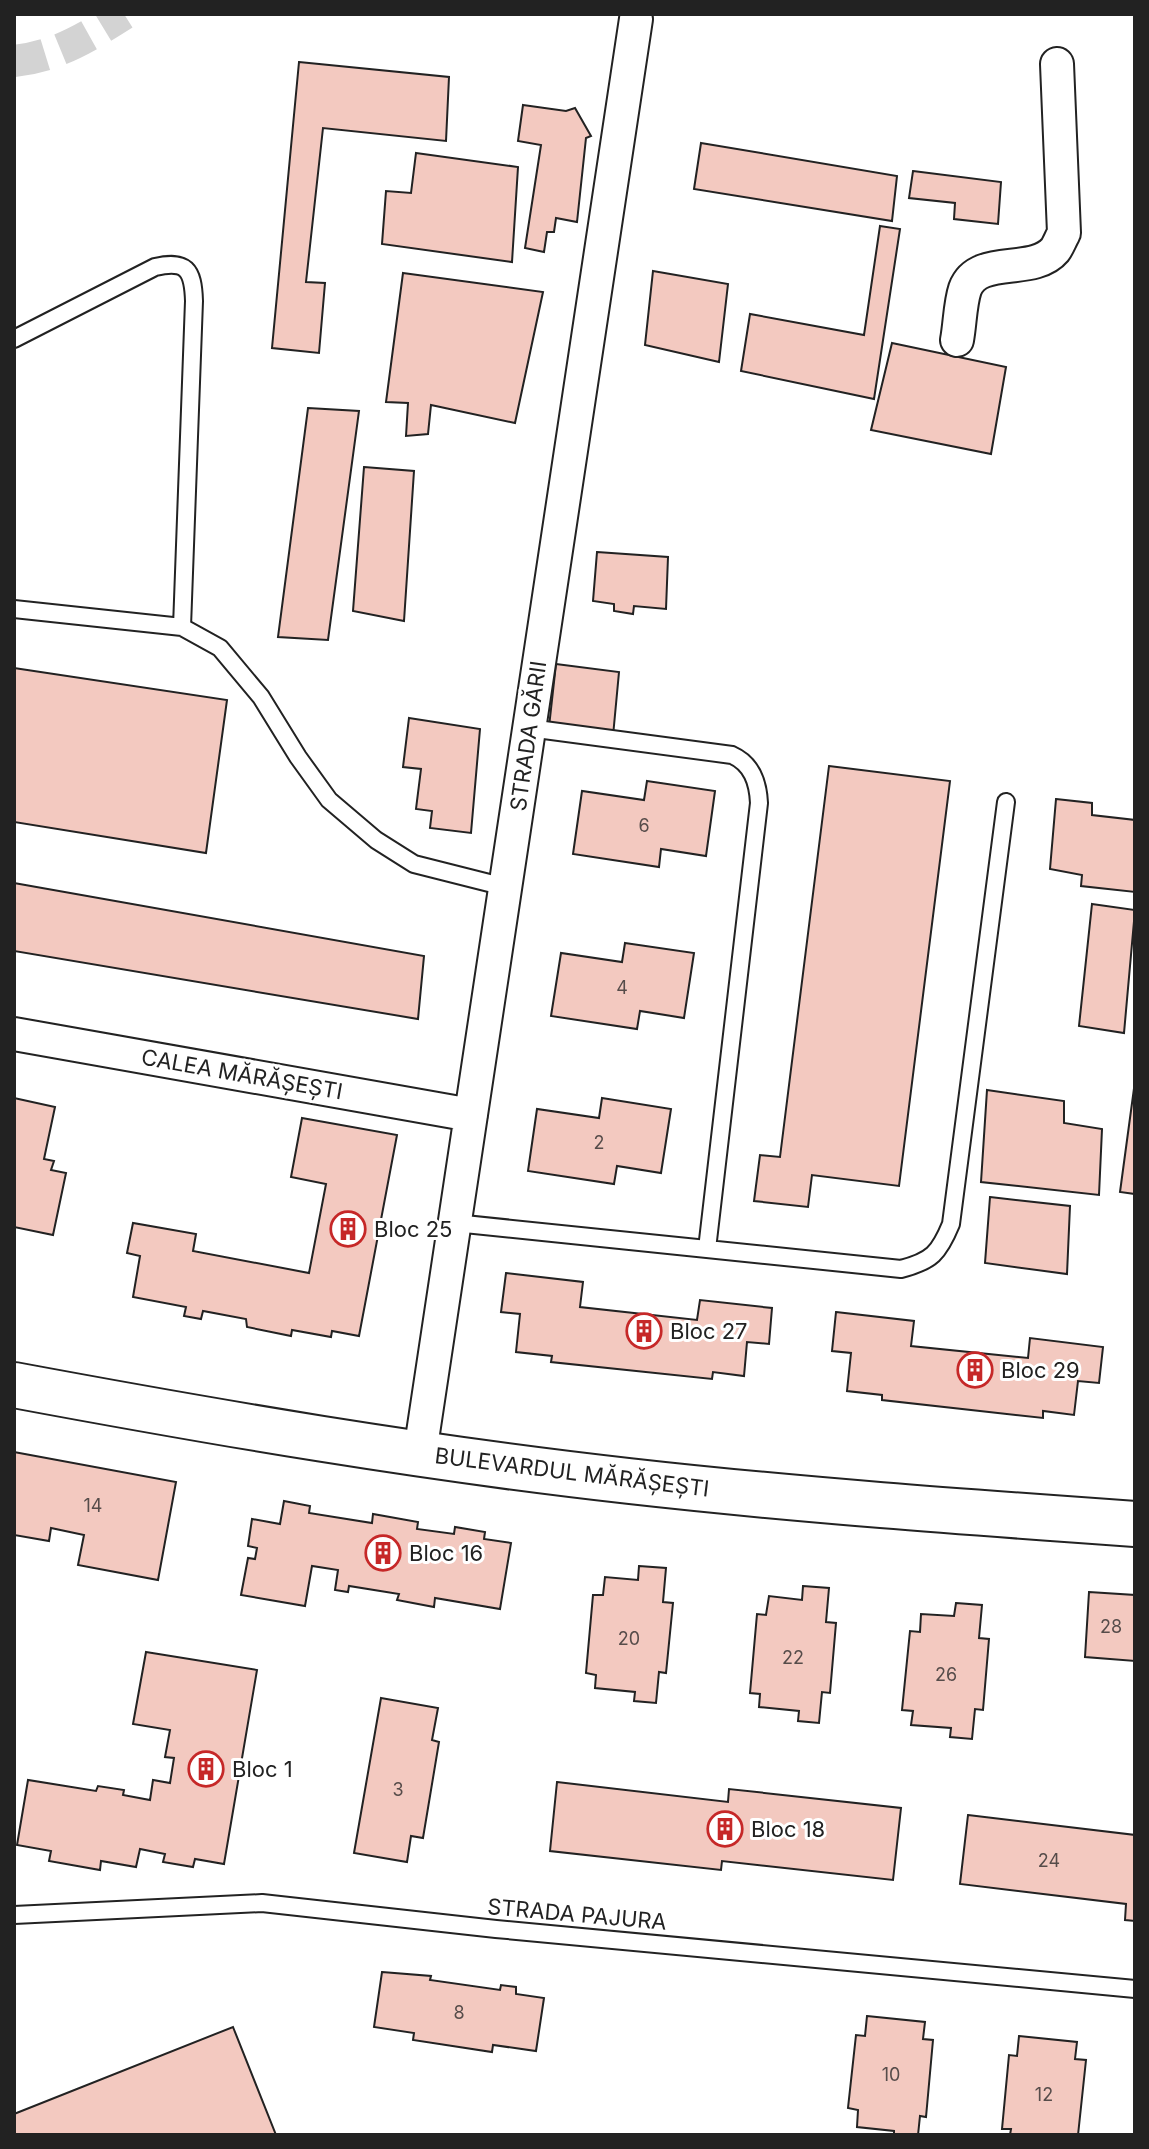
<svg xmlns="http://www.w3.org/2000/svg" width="1149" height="2149" font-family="Inter,sans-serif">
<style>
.building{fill:#f3c9c0;stroke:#222;stroke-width:2}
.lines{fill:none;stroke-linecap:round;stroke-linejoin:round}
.minor-tunnel{stroke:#d3d3d3;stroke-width:32;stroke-dasharray:32 16;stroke-linecap:butt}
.service-casing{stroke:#222;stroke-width:20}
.minor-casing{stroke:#222;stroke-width:36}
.primary-casing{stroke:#222;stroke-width:48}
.service{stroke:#fff;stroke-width:16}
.minor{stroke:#fff;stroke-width:32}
.primary{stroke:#fff;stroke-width:44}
.labels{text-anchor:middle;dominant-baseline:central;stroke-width:6;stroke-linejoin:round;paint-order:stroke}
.number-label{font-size:18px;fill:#564c4a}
.street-label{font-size:22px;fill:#222;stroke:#fff}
.poi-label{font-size:22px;fill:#222;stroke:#fff;text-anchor:start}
</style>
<rect width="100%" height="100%" fill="#fff"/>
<!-- building -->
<path class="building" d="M 299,62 L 449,77 L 446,141 L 323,128 L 306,282 L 325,283 L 319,353 L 272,348 Z
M 523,105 L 566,111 L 575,108 L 591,136 L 586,138 L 577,222 L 556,218 L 554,232 L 547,232 L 544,252 L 525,248 L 541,145 L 518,141 Z
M 701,143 L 897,176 L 892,221 L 694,189 Z
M 416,153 L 518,167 L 512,262 L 382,244 L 386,191 L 411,193 Z
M 913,171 L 1001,182 L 998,224 L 954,219 L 955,203 L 909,198 Z
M 880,226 L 900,229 L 874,399 L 741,371 L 750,314 L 864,335 Z
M 653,271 L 728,284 L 719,362 L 645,345 Z
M 403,273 L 543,292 L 515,423 L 431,405 L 428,434 L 406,436 L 408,403 L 386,402 Z
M 892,343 L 1006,367 L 991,454 L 871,430 Z
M 308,408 L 359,411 L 328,640 L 278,637 Z
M 364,467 L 414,471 L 404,621 L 353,611 Z
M 597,552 L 668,557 L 666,609 L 634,606 L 633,614 L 614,611 L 614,604 L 593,601 Z
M 556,664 L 619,672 L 613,736 L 549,727 Z
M 14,668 L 227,700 L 206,853 L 14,822 Z
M 409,718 L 480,729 L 471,833 L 430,828 L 432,811 L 416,809 L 421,769 L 403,767 Z
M 829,766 L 950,781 L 899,1186 L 812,1175 L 808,1207 L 754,1201 L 760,1155 L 780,1157 Z
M 647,781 L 715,791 L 706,856 L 661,849 L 659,867 L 573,854 L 582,791 L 644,800 Z
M 1056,799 L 1092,803 L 1092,815 L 1135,820 L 1135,892 L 1081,886 L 1082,875 L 1050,869 Z
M 14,883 L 424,956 L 418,1019 L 14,951 Z
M 1092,904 L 1135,910 L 1124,1033 L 1079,1026 Z
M 625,943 L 694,953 L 684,1018 L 640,1011 L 637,1029 L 551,1016 L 561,953 L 622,962 Z
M 1135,1081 L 1135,1194 L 1120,1192 Z
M 987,1090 L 1064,1101 L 1064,1123 L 1102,1129 L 1099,1195 L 981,1182 Z
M 14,1098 L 55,1107 L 44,1159 L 54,1161 L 51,1170 L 66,1173 L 53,1235 L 14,1227 Z
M 602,1098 L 671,1109 L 661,1173 L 617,1166 L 614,1184 L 528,1171 L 537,1109 L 599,1118 Z
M 302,1118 L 397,1135 L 359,1336 L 332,1331 L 331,1337 L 292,1330 L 291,1336 L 247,1327 L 246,1319 L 203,1311 L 201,1319 L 184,1316 L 186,1307 L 133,1297 L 140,1256 L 127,1253 L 133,1223 L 196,1234 L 193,1251 L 309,1273 L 326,1184 L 291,1177 Z
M 990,1197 L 1070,1206 L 1067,1274 L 985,1263 Z
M 506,1273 L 583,1282 L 580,1307 L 697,1320 L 700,1300 L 772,1308 L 769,1344 L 747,1342 L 744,1376 L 713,1372 L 712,1379 L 551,1362 L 552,1356 L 516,1352 L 520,1314 L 501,1312 Z
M 836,1312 L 914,1321 L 911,1346 L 1028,1358 L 1030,1338 L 1103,1347 L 1099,1383 L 1078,1381 L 1074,1415 L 1043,1411 L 1043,1418 L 882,1400 L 882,1395 L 847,1391 L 851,1353 L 832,1351 Z
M 14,1452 L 176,1482 L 158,1580 L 78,1565 L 84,1535 L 51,1528 L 49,1541 L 14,1535 Z
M 284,1501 L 310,1506 L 309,1513 L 372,1523 L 373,1514 L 418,1522 L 417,1529 L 454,1534 L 455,1527 L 485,1532 L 484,1539 L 511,1543 L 500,1609 L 435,1598 L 434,1607 L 397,1600 L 399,1594 L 349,1586 L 348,1592 L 335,1590 L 338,1570 L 312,1566 L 305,1606 L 241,1595 L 248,1558 L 255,1559 L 257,1548 L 248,1546 L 252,1519 L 280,1524 Z
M 639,1566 L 666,1568 L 663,1602 L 673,1603 L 666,1673 L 659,1672 L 656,1703 L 634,1701 L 635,1692 L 595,1688 L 596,1675 L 586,1673 L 593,1595 L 603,1595 L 605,1577 L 638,1580 Z
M 803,1586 L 829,1588 L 826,1622 L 836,1623 L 830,1693 L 822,1692 L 819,1723 L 798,1721 L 799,1711 L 759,1707 L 760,1694 L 750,1693 L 757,1614 L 766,1615 L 769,1596 L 802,1600 Z
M 1089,1592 L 1135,1595 L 1135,1661 L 1085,1657 Z
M 956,1603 L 982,1605 L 979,1638 L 989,1639 L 983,1710 L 975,1709 L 972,1739 L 950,1737 L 951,1728 L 911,1725 L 913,1711 L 902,1710 L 910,1631 L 920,1632 L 921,1614 L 954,1616 Z
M 146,1652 L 257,1670 L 224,1864 L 195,1859 L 193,1867 L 163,1862 L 165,1854 L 140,1849 L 136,1867 L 101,1861 L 100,1870 L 49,1861 L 51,1851 L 17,1845 L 28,1780 L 96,1791 L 98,1786 L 124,1790 L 123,1795 L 150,1800 L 153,1780 L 170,1783 L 174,1758 L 165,1757 L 170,1730 L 133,1724 Z
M 381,1698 L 438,1708 L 432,1740 L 439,1742 L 423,1838 L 411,1836 L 407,1862 L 354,1853 Z
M 557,1782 L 728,1802 L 729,1789 L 901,1808 L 893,1880 L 722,1861 L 721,1870 L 550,1851 Z
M 968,1815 L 1135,1835 L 1135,1921 L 1125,1920 L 1126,1904 L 960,1884 Z
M 382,1972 L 431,1976 L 430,1980 L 500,1990 L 501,1985 L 516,1987 L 516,1994 L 544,1998 L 536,2051 L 493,2045 L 492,2052 L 413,2040 L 414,2033 L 374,2027 Z
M 867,2016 L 925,2022 L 923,2039 L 933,2040 L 926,2117 L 920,2116 L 918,2135 L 894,2135 L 894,2131 L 857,2127 L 858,2110 L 848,2108 L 856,2035 L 865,2036 Z
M 233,2027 L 276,2135 L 14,2135 L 14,2114 Z
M 1019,2036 L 1077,2042 L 1075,2059 L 1086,2060 L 1078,2135 L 1010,2135 L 1011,2129 L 1002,2129 L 1009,2055 L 1017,2056 Z"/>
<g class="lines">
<!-- minor-tunnel -->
<path class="minor-tunnel" d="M 14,61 C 56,57 89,36 124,14"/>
<defs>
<path id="service" d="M 14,339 L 155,267 C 186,260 193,269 194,301 L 182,627
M 14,609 L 182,627 L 220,648 L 261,697 L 298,757 L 329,800 L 376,840 L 414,864 L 505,887
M 529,728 L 732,755 C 752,764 758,782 759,803 L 707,1249
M 455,1223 L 901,1269 C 932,1261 939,1253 951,1224 L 1006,802
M 14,1915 L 262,1903 L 496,1929 L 1135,1989"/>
<path id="minor" d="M 957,340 C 960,324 960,304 965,289 C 978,254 1033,276 1055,250 C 1058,246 1061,238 1064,233 L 1057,64
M 14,1034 L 471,1115
M 420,1453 L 636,19"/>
<path id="primary" d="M 14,1385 C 218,1423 423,1458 629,1481 C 797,1500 966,1512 1135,1524"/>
</defs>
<!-- service casing -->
<use href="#service" class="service-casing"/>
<!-- minor casing -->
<use href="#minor" class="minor-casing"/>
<!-- primary casing -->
<use href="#primary" class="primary-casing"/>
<!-- service -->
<use href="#service" class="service"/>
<!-- minor -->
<use href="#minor" class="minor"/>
<!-- primary -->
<use href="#primary" class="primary"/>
</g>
<!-- icons -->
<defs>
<symbol id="building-ring" viewBox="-11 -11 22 22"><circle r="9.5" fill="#fff" stroke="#c62828" stroke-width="1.5"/><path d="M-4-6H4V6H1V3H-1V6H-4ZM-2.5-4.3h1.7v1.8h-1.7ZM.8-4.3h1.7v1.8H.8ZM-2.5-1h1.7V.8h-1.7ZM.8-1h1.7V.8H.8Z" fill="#c62828"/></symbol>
</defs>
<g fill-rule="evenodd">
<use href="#building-ring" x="328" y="1209" width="40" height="40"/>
<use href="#building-ring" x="624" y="1311" width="40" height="40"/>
<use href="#building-ring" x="955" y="1350" width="40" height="40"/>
<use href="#building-ring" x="363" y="1533" width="40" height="40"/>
<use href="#building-ring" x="186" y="1749" width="40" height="40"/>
<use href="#building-ring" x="705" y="1809" width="40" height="40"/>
</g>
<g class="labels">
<!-- number labels -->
<g class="number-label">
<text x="644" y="825">6</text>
<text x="622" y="987">4</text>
<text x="599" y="1142">2</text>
<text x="93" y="1505">14</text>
<text x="1111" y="1626">28</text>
<text x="629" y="1638">20</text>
<text x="793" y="1657">22</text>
<text x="946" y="1674">26</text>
<text x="398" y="1789">3</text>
<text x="1049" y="1860">24</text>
<text x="459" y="2012">8</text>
<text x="891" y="2074">10</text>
<text x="1044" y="2094">12</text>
</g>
<!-- street labels -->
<g class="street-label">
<text transform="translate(528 736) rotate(-82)">STRADA GĂRII</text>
<text transform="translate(242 1074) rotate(10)">CALEA MĂRĂȘEȘTI</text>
<text transform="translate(572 1472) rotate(7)">BULEVARDUL MĂRĂȘEȘTI</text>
<text transform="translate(577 1914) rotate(5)">STRADA PAJURA</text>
</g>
<!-- poi labels -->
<g class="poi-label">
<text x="374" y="1229">Bloc 25</text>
<text x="670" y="1331">Bloc 27</text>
<text x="1001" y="1370">Bloc 29</text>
<text x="409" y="1553">Bloc 16</text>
<text x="232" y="1769">Bloc 1</text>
<text x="751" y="1829">Bloc 18</text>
</g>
</g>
<!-- border -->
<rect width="1149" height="2149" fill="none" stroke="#222222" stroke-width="32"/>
</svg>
